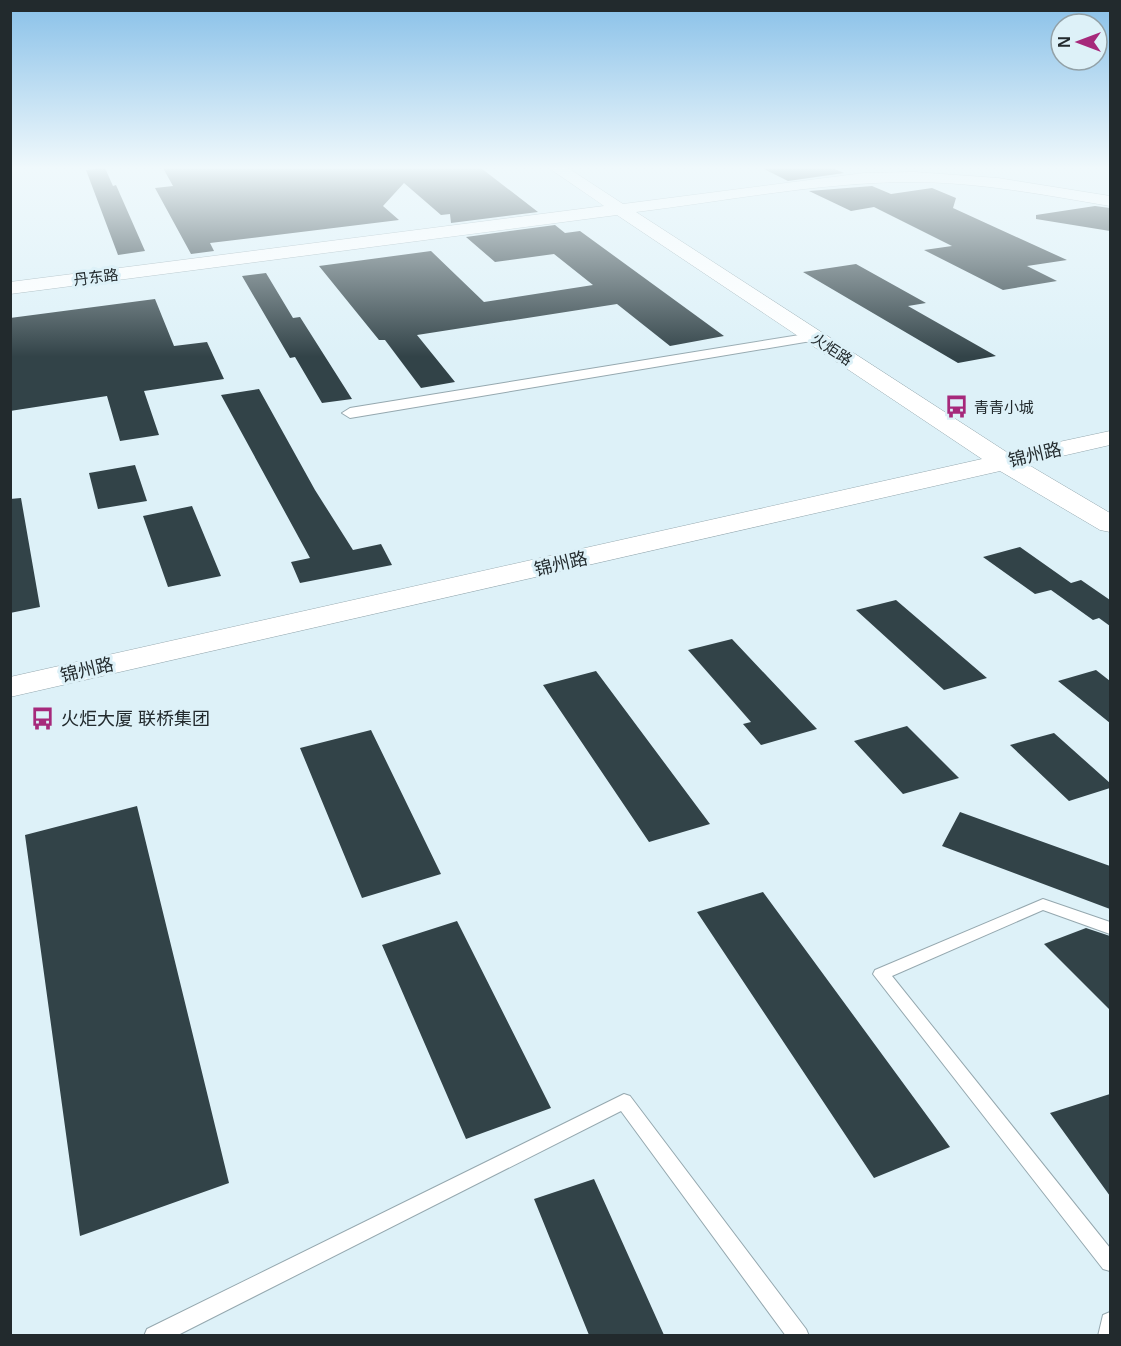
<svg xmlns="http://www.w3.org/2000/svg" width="1121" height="1346" font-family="Helvetica,'Noto Sans SC',sans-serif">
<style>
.building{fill:#324348}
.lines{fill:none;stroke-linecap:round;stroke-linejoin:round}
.service-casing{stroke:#95a8af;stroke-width:2}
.minor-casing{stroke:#95a8af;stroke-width:2}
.secondary-casing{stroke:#95a8af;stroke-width:1}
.service{fill:#fff;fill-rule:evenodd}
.minor{fill:#fff;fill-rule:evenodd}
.secondary{fill:#fff;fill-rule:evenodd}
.labels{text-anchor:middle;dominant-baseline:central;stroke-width:6;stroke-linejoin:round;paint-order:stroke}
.far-street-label{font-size:15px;fill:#222a2d;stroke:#ddf1f8}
.far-poi-label{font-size:15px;fill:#222a2d;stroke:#ddf1f8;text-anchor:start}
.street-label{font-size:18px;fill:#222a2d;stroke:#ddf1f8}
.poi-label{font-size:18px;fill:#222a2d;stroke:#ddf1f8;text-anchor:start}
</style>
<rect width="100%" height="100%" fill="#ddf1f8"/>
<!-- building -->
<path class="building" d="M 105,168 L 113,186 L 116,185 L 145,251 L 118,255 L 86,170 Z
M 163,168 L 481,168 L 538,212 L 451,223 L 450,214 L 441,215 L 404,183 L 383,206 L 399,220 L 210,243 L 214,251 L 191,254 L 155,188 L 173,186 Z
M 762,168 L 832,168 L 844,173 L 788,181 Z
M 872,186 L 891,194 L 932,188 L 956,198 L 953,208 L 1067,260 L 1027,266 L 1057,281 L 1003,290 L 924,250 L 952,246 L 874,207 L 851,211 L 809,191 Z
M 1095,206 L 1110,208 L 1110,231 L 1036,219 L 1036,215 Z
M 555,225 L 565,233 L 580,231 L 724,336 L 670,346 L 617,304 L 417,335 L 455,382 L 421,388 L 385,340 L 379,340 L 319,266 L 431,251 L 484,302 L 593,285 L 554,254 L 495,262 L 466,237 Z
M 856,264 L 926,303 L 908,306 L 996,356 L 958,363 L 803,272 Z
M 266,273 L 293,318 L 300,317 L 352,399 L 322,403 L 295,357 L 290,358 L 242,276 Z
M 155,299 L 174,346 L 207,342 L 224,379 L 144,391 L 159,435 L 120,441 L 107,396 L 10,411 L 10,318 Z
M 259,389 L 315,490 L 353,550 L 381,544 L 392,565 L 300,583 L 291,562 L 310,558 L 221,395 Z
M 135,465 L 147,501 L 98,509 L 89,473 Z
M 21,498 L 40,607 L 10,613 L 10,499 Z
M 192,506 L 221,576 L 168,587 L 143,516 Z
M 1020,547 L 1071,583 L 1081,580 L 1110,600 L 1110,626 L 1099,618 L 1093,620 L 1051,590 L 1035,594 L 983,557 Z
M 896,600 L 987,678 L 944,690 L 856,610 Z
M 732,639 L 817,729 L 761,745 L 743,724 L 751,722 L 688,650 Z
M 1096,670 L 1110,681 L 1110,723 L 1058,681 Z
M 596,671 L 710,824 L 649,842 L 543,685 Z
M 907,726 L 959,778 L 903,794 L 854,741 Z
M 371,730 L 441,874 L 362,898 L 300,748 Z
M 1054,733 L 1110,783 L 1110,788 L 1069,801 L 1010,745 Z
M 137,806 L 229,1183 L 80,1236 L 25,835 Z
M 960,812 L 1110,866 L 1110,909 L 942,846 Z
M 763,892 L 950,1147 L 874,1178 L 697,912 Z
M 457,921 L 551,1108 L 466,1139 L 382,945 Z
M 1086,928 L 1110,936 L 1110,1010 L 1044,944 Z
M 1110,1094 L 1110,1196 L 1050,1113 Z
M 594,1179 L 664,1335 L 589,1335 L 534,1199 Z"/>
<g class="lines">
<defs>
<path id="service" d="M 1043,899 L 1110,922 L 1110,934 L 1043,910 L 892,976 L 1110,1248 L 1110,1271 L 1103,1269 L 873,974 L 875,970 Z
M 624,1094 L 630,1096 L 806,1329 L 809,1336 L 786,1336 L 621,1111 L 176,1336 L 144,1336 L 147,1329 Z
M 1110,1312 L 1110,1336 L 1098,1336 L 1103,1315 Z"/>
<path id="minor" d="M 812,333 L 819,337 L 817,340 L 350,418 L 342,413 L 350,408 Z"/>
<path id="secondary" d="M 549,168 L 568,168 L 623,204 L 864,173 L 914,172 L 998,178 L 1110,196 L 1110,206 C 1045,195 978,182 912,182 C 822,182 725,201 636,212 L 1008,453 L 1110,431 L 1110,445 L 1027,464 L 1110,513 L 1110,532 L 1100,530 L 1000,471 L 10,697 L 10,677 L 982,459 L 617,215 L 10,294 L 10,282 L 604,206 Z"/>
</defs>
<!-- service casing -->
<use href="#service" class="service-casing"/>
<!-- minor casing -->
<use href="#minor" class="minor-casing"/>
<!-- secondary casing -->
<use href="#secondary" class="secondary-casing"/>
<!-- service -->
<use href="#service" class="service"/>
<!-- minor -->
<use href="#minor" class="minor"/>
<!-- secondary -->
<use href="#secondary" class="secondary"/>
</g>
<!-- sky -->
<linearGradient id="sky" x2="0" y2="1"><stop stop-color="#88c0e8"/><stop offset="0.47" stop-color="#f0f9fc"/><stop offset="1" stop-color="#f0f9fc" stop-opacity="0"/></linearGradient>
<rect width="1121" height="357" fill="url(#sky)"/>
<!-- icons -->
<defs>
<symbol id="bus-bare" viewBox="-9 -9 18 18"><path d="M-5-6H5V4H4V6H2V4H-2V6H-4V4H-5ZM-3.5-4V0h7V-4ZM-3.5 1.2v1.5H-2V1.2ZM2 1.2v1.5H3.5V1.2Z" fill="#a6297b" stroke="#ddf1f8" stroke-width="2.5" paint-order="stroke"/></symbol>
</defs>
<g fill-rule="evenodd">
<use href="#bus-bare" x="940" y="390" width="33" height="33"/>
<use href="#bus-bare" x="26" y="702" width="33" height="33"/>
</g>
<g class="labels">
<!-- far-street labels -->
<g class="far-street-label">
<text transform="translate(96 277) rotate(-7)">丹东路</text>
<text transform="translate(832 349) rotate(33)">火炬路</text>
</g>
<!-- far-poi labels -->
<g class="far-poi-label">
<text x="974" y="407">青青小城</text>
</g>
<!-- street labels -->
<g class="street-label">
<text transform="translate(1035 455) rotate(-13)">锦州路</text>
<text transform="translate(561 564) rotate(-13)">锦州路</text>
<text transform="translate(87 670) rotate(-13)">锦州路</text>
</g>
<!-- poi labels -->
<g class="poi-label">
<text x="61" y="719">火炬大厦 联桥集团</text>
</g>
</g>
<!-- border -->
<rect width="1121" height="1346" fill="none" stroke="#222a2d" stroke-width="24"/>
<!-- north arrow -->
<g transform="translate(1079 42) rotate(270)"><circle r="28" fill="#ddf1f8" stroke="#92a1a7" stroke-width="1.5"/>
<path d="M0-4.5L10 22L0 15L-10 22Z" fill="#a6297b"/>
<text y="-9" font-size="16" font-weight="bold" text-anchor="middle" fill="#222a2d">N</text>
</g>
</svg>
